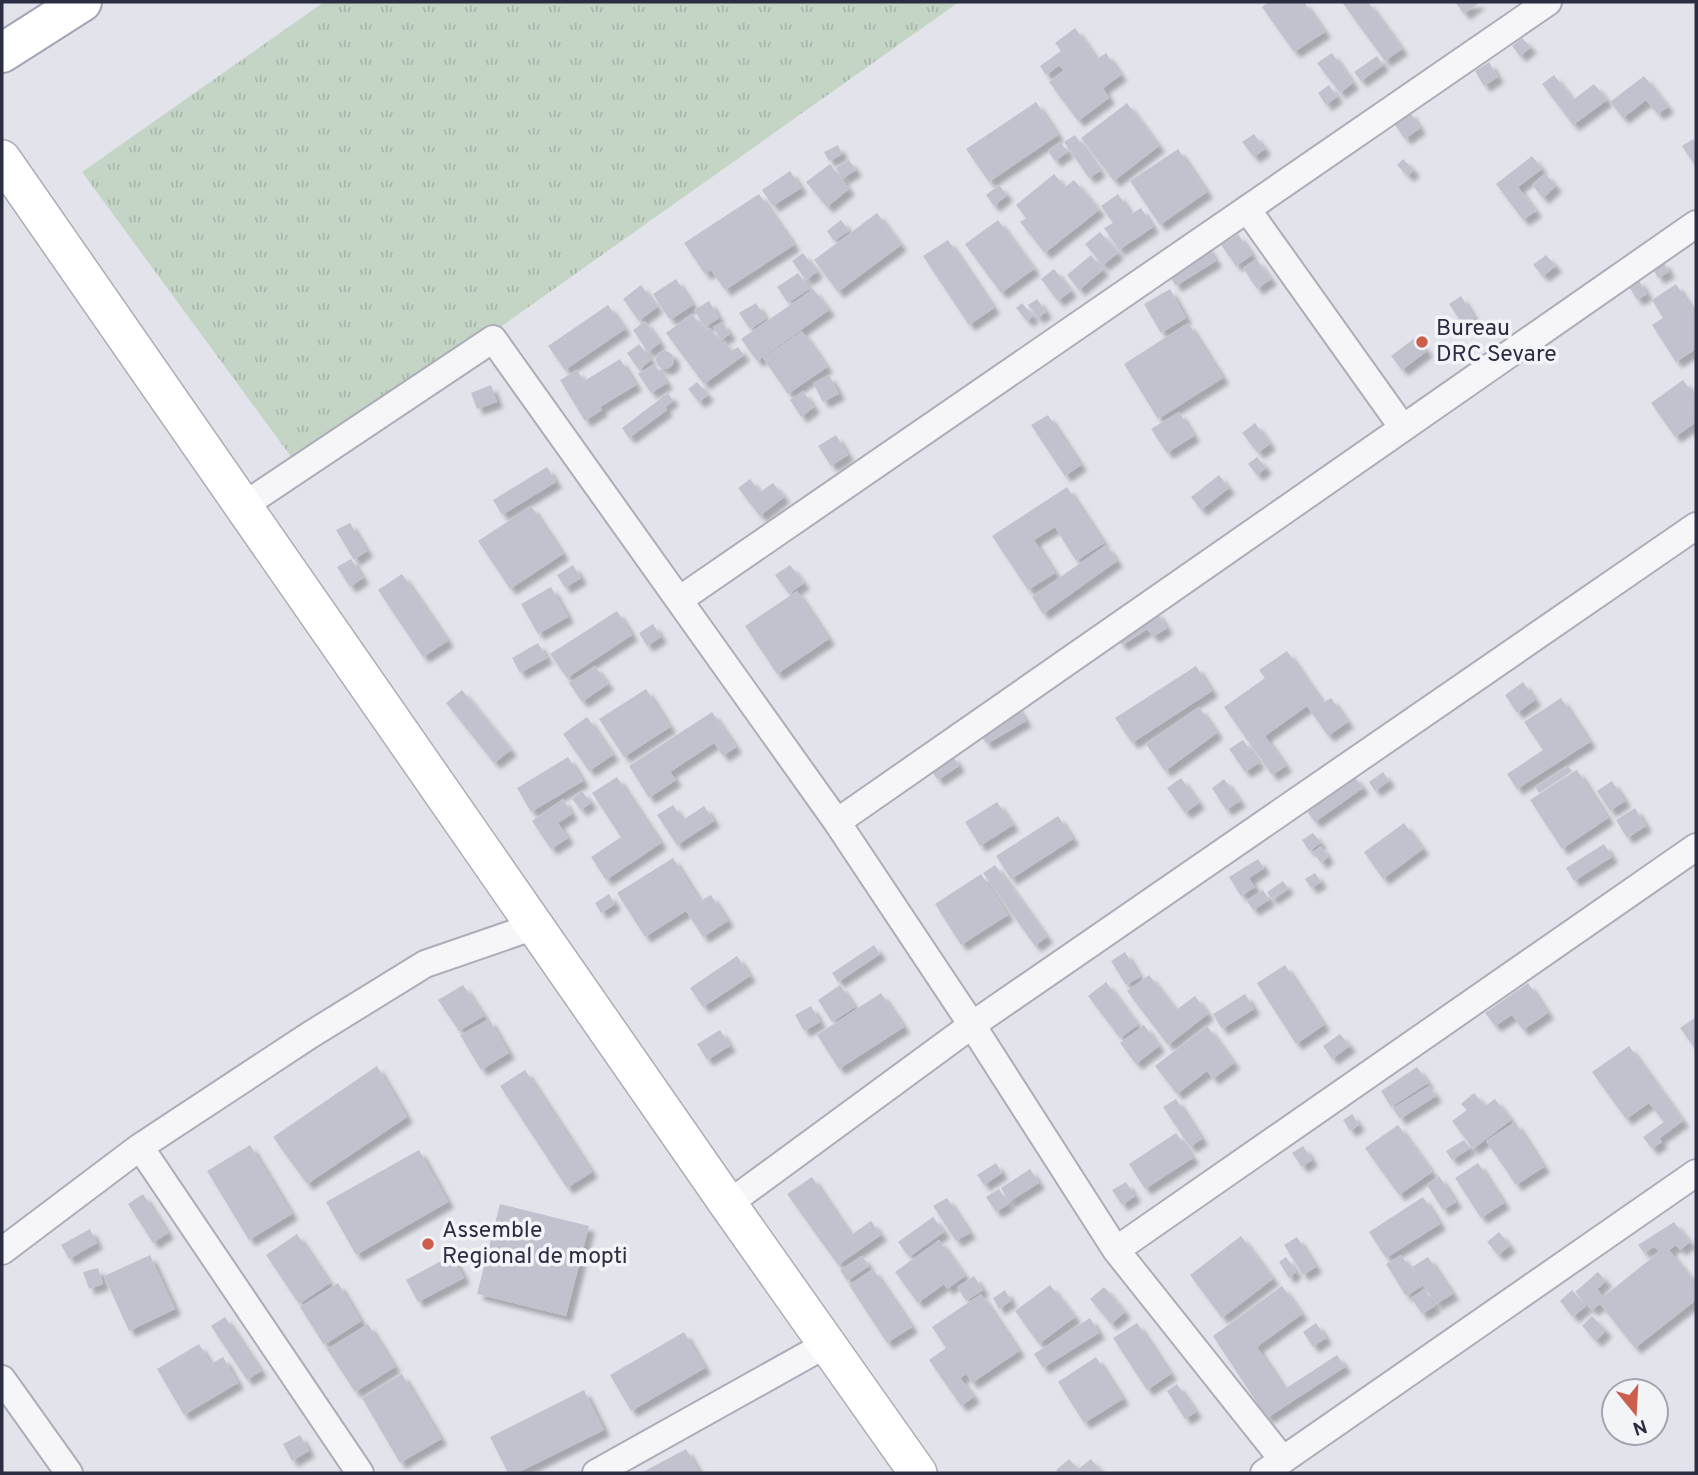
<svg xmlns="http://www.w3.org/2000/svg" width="1698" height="1475" font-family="Overpass,sans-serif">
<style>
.grass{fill:url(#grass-tufts)}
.building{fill:#c1c2ce;filter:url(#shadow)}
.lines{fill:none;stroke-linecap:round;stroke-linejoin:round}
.street-casing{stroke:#acadb9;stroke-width:30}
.secondary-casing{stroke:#acadb9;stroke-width:40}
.primary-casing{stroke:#a3a5b7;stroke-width:42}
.street{stroke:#f6f6f9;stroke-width:26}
.secondary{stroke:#fff;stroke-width:37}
.primary{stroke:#fff;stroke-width:38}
.poi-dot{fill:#cc5e4c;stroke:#f3f4f8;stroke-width:2.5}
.labels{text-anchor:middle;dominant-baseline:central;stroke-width:7;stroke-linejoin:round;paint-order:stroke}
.poi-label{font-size:23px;fill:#2b2d43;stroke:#f3f4f8;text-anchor:start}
</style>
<defs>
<pattern id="grass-tufts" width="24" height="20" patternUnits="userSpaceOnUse" patternTransform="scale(1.75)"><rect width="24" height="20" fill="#c5d5c5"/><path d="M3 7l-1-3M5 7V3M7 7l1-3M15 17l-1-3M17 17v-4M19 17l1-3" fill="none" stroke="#a9b7aa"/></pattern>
<filter id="shadow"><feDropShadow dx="6" dy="6" stdDeviation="2" flood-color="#0004"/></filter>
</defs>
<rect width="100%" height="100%" fill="#e3e4eb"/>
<!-- grass -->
<path class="grass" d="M 324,2 L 959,2 L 300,469 L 82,172 Z"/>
<!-- building -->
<path class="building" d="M 1269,2 L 1304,2 L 1325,32 L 1294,52 L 1262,7 Z
M 1342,2 L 1368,2 L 1402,49 L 1385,61 Z
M 1455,2 L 1480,2 L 1464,14 Z
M 1075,28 L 1097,59 L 1106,53 L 1121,75 L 1103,88 L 1109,98 L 1078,121 L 1049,82 L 1064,71 L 1059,65 L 1046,75 L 1040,66 L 1061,51 L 1055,43 Z
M 1522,38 L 1531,47 L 1520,56 L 1512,46 Z
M 1332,53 L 1353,83 L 1340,93 L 1317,63 Z
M 1377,56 L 1383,65 L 1361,81 L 1354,72 Z
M 1489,62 L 1498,77 L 1484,86 L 1475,71 Z
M 1554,75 L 1573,100 L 1594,84 L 1607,100 L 1573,125 L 1542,84 Z
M 1644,76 L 1668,107 L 1658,114 L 1646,100 L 1623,118 L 1610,102 Z
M 1329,85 L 1337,97 L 1326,105 L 1318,93 Z
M 1036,102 L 1058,135 L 989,182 L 966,149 Z
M 1127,103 L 1159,146 L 1114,181 L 1081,138 Z
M 1409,111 L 1420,128 L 1405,139 L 1393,122 Z
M 1254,134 L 1265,149 L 1254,157 L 1242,142 Z
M 1075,135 L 1100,171 L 1089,178 L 1064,142 Z
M 1693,139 L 1696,144 L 1696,167 L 1682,146 Z
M 1060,142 L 1068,152 L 1055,161 L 1048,151 Z
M 838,145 L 842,154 L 829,161 L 824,152 Z
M 1178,149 L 1207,192 L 1160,225 L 1130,181 Z
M 1532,156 L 1542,169 L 1518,187 L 1536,211 L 1523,220 L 1496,184 Z
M 1403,159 L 1414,170 L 1408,176 L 1397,165 Z
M 849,160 L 856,170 L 842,179 L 836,168 Z
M 830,164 L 849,189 L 827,207 L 806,182 Z
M 790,171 L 801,188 L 773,206 L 762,190 Z
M 1545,173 L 1556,186 L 1543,198 L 1532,185 Z
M 1054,174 L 1065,187 L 1074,180 L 1099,210 L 1045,253 L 1020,222 L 1026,218 L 1016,205 Z
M 999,185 L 1007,195 L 994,206 L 986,195 Z
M 759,194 L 794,245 L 725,290 L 711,270 L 705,274 L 684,243 Z
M 1118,194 L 1131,214 L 1141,208 L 1153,227 L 1119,250 L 1104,228 L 1113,223 L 1101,206 Z
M 877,213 L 901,245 L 838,292 L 814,260 Z
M 841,220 L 849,231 L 834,241 L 827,231 Z
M 998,220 L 1034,269 L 1001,293 L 965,244 Z
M 1100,232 L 1118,253 L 1103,265 L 1085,244 Z
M 1238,234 L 1252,255 L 1236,266 L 1221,245 Z
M 948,240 L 994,308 L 969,325 L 923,256 Z
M 1206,245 L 1216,261 L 1176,286 L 1166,270 Z
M 803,253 L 817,272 L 806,280 L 792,261 Z
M 1091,255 L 1103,270 L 1079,290 L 1067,275 Z
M 1546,255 L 1556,266 L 1543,276 L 1533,265 Z
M 1256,259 L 1271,279 L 1257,289 L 1243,268 Z
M 1663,261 L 1669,272 L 1658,278 L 1652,267 Z
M 1054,269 L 1071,291 L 1058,301 L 1041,279 Z
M 798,273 L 809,289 L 788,303 L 777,287 Z
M 676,279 L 693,305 L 670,320 L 653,294 Z
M 1638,279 L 1647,294 L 1637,300 L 1628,285 Z
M 1676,284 L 1696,315 L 1696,349 L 1676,362 L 1652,325 L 1663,318 L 1652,300 Z
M 641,285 L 657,307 L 639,321 L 623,299 Z
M 813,289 L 829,310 L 757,361 L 741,339 Z
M 1170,289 L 1186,318 L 1161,333 L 1144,304 Z
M 1461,296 L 1475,319 L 1464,326 L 1449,304 Z
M 1037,299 L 1046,312 L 1038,318 L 1028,305 Z
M 709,301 L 719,318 L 705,327 L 694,310 Z
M 756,303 L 766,319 L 750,329 L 739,313 Z
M 1022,303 L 1033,316 L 1027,321 L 1016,308 Z
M 608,305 L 625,329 L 565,370 L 548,346 Z
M 692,314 L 705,331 L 710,328 L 722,344 L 725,342 L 732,351 L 738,347 L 744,355 L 704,384 L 666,333 Z
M 645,321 L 660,343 L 648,352 L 633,330 Z
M 722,322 L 730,334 L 721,340 L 713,327 Z
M 1188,323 L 1223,378 L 1158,419 L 1124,364 Z
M 802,331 L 827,367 L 788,394 L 763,358 Z
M 1416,337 L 1427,351 L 1402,370 L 1391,356 Z
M 639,344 L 651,360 L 639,370 L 627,353 Z
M656 360a9 9 0 1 1 18 0a9 9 0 1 1-18 0Z
M 620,359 L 636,385 L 600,407 L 602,410 L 585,421 L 560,380 L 577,370 L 584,381 Z
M 654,364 L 667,383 L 651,393 L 638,374 Z
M 829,375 L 839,394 L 823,402 L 813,383 Z
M 1683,380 L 1696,398 L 1696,422 L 1675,437 L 1651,403 Z
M 697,382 L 708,395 L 699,402 L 688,389 Z
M 491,385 L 497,402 L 477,409 L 471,393 Z
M 803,391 L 814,407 L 801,417 L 790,400 Z
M 668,393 L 673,400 L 664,406 L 667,410 L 629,438 L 622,428 Z
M 1179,412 L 1194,436 L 1167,453 L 1151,429 Z
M 1048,415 L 1081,465 L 1065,476 L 1031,425 Z
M 1255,423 L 1270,444 L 1258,453 L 1242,433 Z
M 836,435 L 848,455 L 831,466 L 818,446 Z
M 1257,457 L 1266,468 L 1257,475 L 1248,464 Z
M 547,467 L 556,482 L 502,515 L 493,500 Z
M 1219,475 L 1229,488 L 1201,510 L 1191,497 Z
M 750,479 L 760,492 L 773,483 L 784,497 L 760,516 L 738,488 Z
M 1067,487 L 1104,543 L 1076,561 L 1055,527 L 1034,540 L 1055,573 L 1028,590 L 992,536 Z
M 531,506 L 563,554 L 510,589 L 478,541 Z
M 350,523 L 367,551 L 354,560 L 336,530 Z
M 1106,545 L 1117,561 L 1043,614 L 1032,597 Z
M 351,559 L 363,578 L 350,587 L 337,567 Z
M 573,565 L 581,578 L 565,588 L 557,575 Z
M 790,565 L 804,583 L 789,594 L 775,575 Z
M 402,574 L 448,641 L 423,657 L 378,590 Z
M 551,587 L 568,617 L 538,634 L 521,604 Z
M 797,591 L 829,639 L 777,674 L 745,626 Z
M 617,611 L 632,635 L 567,678 L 550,654 Z
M 1156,611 L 1167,628 L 1153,637 L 1147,629 L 1122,645 L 1116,637 Z
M 653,624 L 661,637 L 647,646 L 639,633 Z
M 538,643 L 547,658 L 520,673 L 512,658 Z
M 1287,651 L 1323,703 L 1331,698 L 1348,722 L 1328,736 L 1307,706 L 1265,736 L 1286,766 L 1272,775 L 1224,707 L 1265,678 L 1259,670 Z
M 595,666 L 608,684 L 582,702 L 569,683 Z
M 1196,666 L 1212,691 L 1132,743 L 1115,718 Z
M 1523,682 L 1535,700 L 1517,713 L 1505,695 Z
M 646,689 L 670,727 L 624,757 L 599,719 Z
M 462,690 L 511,750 L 494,763 L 446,703 Z
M 1561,698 L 1590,742 L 1517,789 L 1507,774 L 1543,750 L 1524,722 Z
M 1016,705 L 1026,721 L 987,744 L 978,731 Z
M 1199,707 L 1217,733 L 1165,771 L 1146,744 Z
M 712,712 L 736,747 L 723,756 L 714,743 L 670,772 L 676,780 L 649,798 L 629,766 Z
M 587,717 L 613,755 L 589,771 L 563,734 Z
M 1243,740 L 1259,763 L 1245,772 L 1229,749 Z
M 952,755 L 959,766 L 938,780 L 930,769 Z
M 568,757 L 583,781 L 531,812 L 517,788 Z
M 1568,766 L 1572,771 L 1539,793 L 1535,787 Z
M 1577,770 L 1608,818 L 1562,849 L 1530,800 Z
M 1383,772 L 1389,781 L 1375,791 L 1369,782 Z
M 1354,776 L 1363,788 L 1315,822 L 1306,810 Z
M 617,777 L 661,843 L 606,880 L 591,857 L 621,837 L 592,793 Z
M 1181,778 L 1199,803 L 1185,813 L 1167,788 Z
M 1224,779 L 1240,801 L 1226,810 L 1212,788 Z
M 1612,781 L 1625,801 L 1610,811 L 1597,791 Z
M 582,791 L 591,803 L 581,810 L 572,799 Z
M 563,799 L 572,814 L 558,823 L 568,838 L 551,849 L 532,821 Z
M 997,802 L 1013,825 L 980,846 L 965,822 Z
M 673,805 L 683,820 L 704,806 L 714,821 L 677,845 L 657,815 Z
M 1635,808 L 1646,826 L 1627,838 L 1616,820 Z
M 1058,816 L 1073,839 L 1011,879 L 996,856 Z
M 1404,823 L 1423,849 L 1383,879 L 1364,852 Z
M 1313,833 L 1321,843 L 1309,851 L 1302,840 Z
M 1604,844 L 1612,857 L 1574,881 L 1566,868 Z
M 1321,846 L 1328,857 L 1321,863 L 1313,852 Z
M 673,858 L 700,901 L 711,895 L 728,921 L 703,937 L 686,911 L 645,937 L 617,893 Z
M 1258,859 L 1264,868 L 1249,878 L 1255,887 L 1241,896 L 1229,877 Z
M 995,865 L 1047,937 L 1035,946 L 983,873 Z
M 1315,873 L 1321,882 L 1311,888 L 1305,879 Z
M 981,874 L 1008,915 L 961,945 L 935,904 Z
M 1283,881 L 1288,888 L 1272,899 L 1267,892 Z
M 1263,890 L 1269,900 L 1253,910 L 1247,901 Z
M 609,894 L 615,904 L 601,913 L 595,903 Z
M 874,945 L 880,954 L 838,982 L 832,973 Z
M 1125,952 L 1140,977 L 1126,985 L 1111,961 Z
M 737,956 L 750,976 L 703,1007 L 690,988 Z
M 1285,965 L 1324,1025 L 1296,1044 L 1257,983 Z
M 1149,975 L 1176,1010 L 1195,996 L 1208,1014 L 1168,1045 L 1127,991 Z
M 1106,982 L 1138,1025 L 1120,1038 L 1088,996 Z
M 1528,983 L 1548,1013 L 1523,1030 L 1512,1015 L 1495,1026 L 1485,1013 Z
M 463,985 L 484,1016 L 459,1031 L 438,1000 Z
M 840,985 L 855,1007 L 832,1022 L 818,1000 Z
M 881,993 L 904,1027 L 839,1069 L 817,1035 Z
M 1245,994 L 1254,1009 L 1222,1029 L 1213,1014 Z
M 811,1006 L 820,1022 L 804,1031 L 795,1015 Z
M 1696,1017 L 1696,1050 L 1680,1028 Z
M 489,1019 L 509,1053 L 481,1070 L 460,1035 Z
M 1144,1025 L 1159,1046 L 1136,1064 L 1120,1043 Z
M 1207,1026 L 1234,1063 L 1213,1079 L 1207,1071 L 1177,1094 L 1155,1066 Z
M 720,1030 L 730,1046 L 707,1060 L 697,1044 Z
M 1340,1034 L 1350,1046 L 1332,1059 L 1323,1046 Z
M 1629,1046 L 1683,1121 L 1659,1138 L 1662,1142 L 1652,1149 L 1643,1137 L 1664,1122 L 1649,1103 L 1626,1119 L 1592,1072 Z
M 377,1066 L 407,1117 L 307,1184 L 273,1137 Z
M 1417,1067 L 1428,1083 L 1391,1107 L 1381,1091 Z
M 525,1070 L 592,1172 L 567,1188 L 500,1086 Z
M 1429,1086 L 1436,1096 L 1400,1119 L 1393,1108 Z
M 1474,1093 L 1485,1106 L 1495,1099 L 1511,1120 L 1473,1149 L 1452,1121 L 1467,1110 L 1461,1104 Z
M 1176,1099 L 1202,1139 L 1190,1147 L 1163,1107 Z
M 1352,1114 L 1359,1125 L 1350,1131 L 1343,1120 Z
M 1515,1122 L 1544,1167 L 1516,1185 L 1486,1141 Z
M 1398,1125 L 1432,1172 L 1399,1195 L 1365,1148 Z
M 1176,1133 L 1193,1158 L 1145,1189 L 1129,1164 Z
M 1464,1140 L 1470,1148 L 1452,1160 L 1446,1151 Z
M 250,1145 L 292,1214 L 249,1240 L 207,1171 Z
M 1303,1146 L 1312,1160 L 1302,1167 L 1292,1153 Z
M 419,1150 L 448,1202 L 356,1255 L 326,1202 Z
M 996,1163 L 1002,1173 L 984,1185 L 977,1175 Z
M 1478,1163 L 1504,1203 L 1481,1218 L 1455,1178 Z
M 1030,1169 L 1039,1183 L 1009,1202 L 1001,1188 Z
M 1439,1176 L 1456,1202 L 1443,1210 L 1427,1185 Z
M 812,1177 L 851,1235 L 871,1221 L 881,1235 L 838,1265 L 787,1194 Z
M 1126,1182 L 1135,1196 L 1122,1205 L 1112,1190 Z
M 999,1189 L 1009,1204 L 996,1212 L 986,1197 Z
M 143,1194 L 168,1233 L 153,1243 L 128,1204 Z
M 1423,1197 L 1440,1224 L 1386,1258 L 1369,1232 Z
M 947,1198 L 970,1233 L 956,1241 L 933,1206 Z
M 500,1204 L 589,1226 L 566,1316 L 477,1294 Z
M 933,1217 L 944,1232 L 909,1257 L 898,1242 Z
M 1674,1222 L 1690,1242 L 1680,1250 L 1676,1245 L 1669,1250 L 1696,1284 L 1696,1300 L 1635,1348 L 1600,1304 L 1592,1310 L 1575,1292 L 1598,1272 L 1606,1281 L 1597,1289 L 1603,1297 L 1659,1252 L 1654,1246 L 1644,1253 L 1638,1245 Z
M 90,1229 L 97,1243 L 69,1259 L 61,1245 Z
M 1499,1232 L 1510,1246 L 1498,1255 L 1487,1242 Z
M 297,1234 L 330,1283 L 299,1304 L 266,1255 Z
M 1241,1236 L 1273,1279 L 1222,1318 L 1190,1275 Z
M 1297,1237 L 1316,1267 L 1303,1275 L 1284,1245 Z
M 939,1240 L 965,1276 L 947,1289 L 944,1284 L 918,1303 L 895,1272 Z
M 150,1255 L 175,1309 L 129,1331 L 104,1276 Z
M 452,1255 L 464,1278 L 418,1302 L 406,1280 Z
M 1401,1255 L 1422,1286 L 1406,1296 L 1386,1264 Z
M 862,1256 L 869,1266 L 847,1281 L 840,1270 Z
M 1286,1257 L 1296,1272 L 1289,1278 L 1279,1262 Z
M 1428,1257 L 1453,1294 L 1436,1304 L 1412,1267 Z
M 98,1268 L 103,1284 L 89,1289 L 83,1272 Z
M 873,1269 L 912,1327 L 887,1343 L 849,1285 Z
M 974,1276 L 983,1290 L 966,1301 L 957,1287 Z
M 338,1283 L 361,1321 L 324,1345 L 300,1307 Z
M 1050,1285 L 1075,1317 L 1039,1344 L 1015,1311 Z
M 1282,1286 L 1302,1314 L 1257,1347 L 1285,1389 L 1337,1355 L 1345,1367 L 1267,1418 L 1213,1336 Z
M 1104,1287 L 1125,1312 L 1111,1324 L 1090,1299 Z
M 1424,1289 L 1435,1306 L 1422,1314 L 1411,1298 Z
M 1005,1290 L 1011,1301 L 999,1309 L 993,1298 Z
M 1572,1290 L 1586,1306 L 1573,1317 L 1560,1301 Z
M 981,1294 L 1019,1351 L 972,1383 L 966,1374 L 960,1378 L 974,1397 L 961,1406 L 929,1360 L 946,1348 L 932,1327 Z
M 1592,1316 L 1606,1331 L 1596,1341 L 1582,1326 Z
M 225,1317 L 261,1371 L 247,1380 L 211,1326 Z
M 1090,1318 L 1099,1333 L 1043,1368 L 1034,1354 Z
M 1137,1323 L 1171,1374 L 1147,1390 L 1113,1338 Z
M 1316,1323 L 1326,1338 L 1313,1347 L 1303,1332 Z
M 368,1324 L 395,1367 L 355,1392 L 327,1349 Z
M 684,1332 L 705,1368 L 631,1411 L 610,1375 Z
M 199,1344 L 211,1364 L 223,1357 L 238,1383 L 184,1415 L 157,1369 Z
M 1096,1357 L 1123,1399 L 1084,1423 L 1058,1382 Z
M 402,1374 L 441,1439 L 400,1463 L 362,1398 Z
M 1177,1384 L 1196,1412 L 1185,1419 L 1167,1391 Z
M 584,1390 L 604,1430 L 517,1473 L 508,1473 L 490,1437 Z
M 300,1435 L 309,1451 L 292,1461 L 283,1444 Z
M 686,1449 L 700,1473 L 641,1473 Z
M 1069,1459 L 1078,1469 L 1091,1459 L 1102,1473 L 1059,1473 L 1056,1470 Z"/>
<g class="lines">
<defs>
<path id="street" d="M 1247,209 L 1403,428
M 243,506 L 493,339 L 837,822 L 972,1025 L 1116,1250 L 1283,1460
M 679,600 L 1548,2
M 837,822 L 1696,224
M 140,1147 L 360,1473
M 728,1204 L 972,1025 L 1696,526
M 1116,1250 L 1696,847
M 2,1251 L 140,1147 L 310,1035 L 425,964 L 535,926
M 2,1379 L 69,1473
M 596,1473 L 827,1344
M 1264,1473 L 1696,1173"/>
<path id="secondary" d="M 2,159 L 728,1204 L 918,1473"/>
<path id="primary" d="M 2,53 L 82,2"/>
</defs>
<!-- street casing -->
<use href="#street" class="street-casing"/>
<!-- secondary casing -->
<use href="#secondary" class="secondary-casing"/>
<!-- primary casing -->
<use href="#primary" class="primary-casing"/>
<!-- street -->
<use href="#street" class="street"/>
<!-- secondary -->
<use href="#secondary" class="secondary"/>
<!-- primary -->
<use href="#primary" class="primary"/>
</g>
<!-- markers -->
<g class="poi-dot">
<circle cx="1422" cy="342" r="7"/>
<circle cx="428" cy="1244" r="7"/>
</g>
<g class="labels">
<!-- poi labels -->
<g class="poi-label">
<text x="1436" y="329">Bureau<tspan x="1436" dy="26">DRC Sevare</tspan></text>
<text x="442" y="1231">Assemble<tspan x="442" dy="26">Regional de mopti</tspan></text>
</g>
</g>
<!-- border -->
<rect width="1698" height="1475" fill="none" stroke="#2b2d43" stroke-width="7"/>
<!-- north arrow -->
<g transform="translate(1635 1412) rotate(162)"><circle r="33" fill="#f3f4f8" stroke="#a3a4b0" stroke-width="2"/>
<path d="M0-5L12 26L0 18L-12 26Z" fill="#cc5e4c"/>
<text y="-10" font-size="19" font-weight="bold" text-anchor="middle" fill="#2b2d43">N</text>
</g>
</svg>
